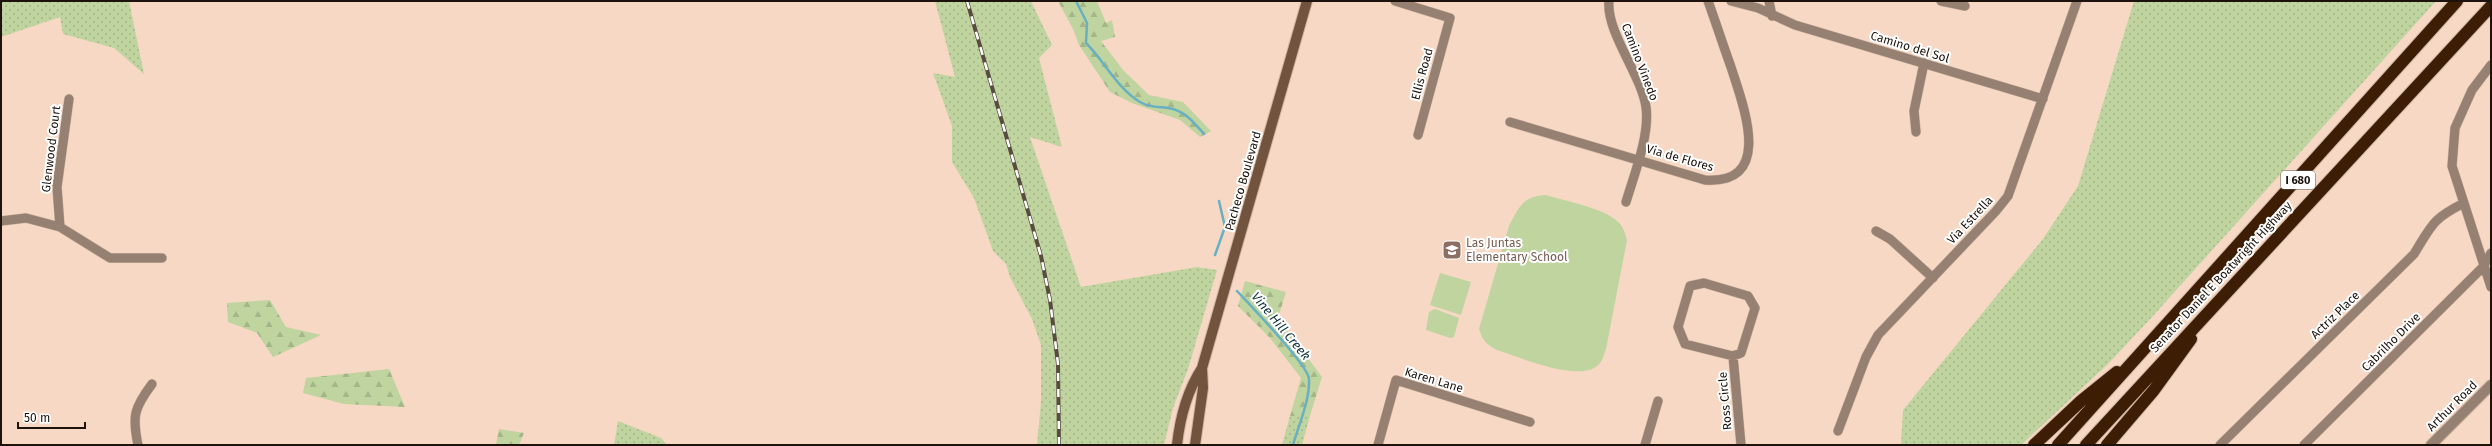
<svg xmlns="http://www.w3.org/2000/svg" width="2492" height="446" font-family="'Fira Sans',sans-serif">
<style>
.grass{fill:url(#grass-dots)}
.forest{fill:url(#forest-firs)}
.park{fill:#bfd49f}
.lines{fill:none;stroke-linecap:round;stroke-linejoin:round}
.stream{stroke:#68b0c2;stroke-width:2.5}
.minor-casing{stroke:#cfb5a3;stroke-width:10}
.tertiary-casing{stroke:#cfb5a3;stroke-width:12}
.secondary-casing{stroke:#cfb5a3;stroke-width:12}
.motorway-casing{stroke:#cfb5a3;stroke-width:14}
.minor{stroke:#968071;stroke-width:9}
.tertiary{stroke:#968071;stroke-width:10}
.secondary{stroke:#72543e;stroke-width:10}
.motorway{stroke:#3d1d03;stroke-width:12}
.rail-casing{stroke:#5a4b40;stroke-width:4}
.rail{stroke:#fff;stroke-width:2.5;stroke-dasharray:8;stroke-linecap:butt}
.labels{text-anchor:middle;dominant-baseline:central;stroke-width:4;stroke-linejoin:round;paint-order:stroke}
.shield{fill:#fff;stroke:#615a55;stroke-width:1}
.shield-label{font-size:11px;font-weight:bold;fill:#1d130c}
.street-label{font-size:12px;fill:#1d130c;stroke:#fff}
.education-label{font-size:12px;fill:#785e54;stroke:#fff;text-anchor:start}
.water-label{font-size:13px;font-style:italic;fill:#13363f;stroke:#fff}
</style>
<defs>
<pattern id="grass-dots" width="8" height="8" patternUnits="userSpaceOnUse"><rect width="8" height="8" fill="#bfd49f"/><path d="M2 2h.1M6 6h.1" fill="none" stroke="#a4b588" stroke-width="1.8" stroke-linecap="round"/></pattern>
<pattern id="forest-firs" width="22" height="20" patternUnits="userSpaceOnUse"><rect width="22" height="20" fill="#bfd49f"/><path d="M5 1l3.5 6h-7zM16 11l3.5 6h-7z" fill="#a4b588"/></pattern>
</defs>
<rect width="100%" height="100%" fill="#f6d8c4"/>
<!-- grass -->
<path class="grass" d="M 1,1 L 129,1 L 144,74 L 114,48 L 63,34 L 60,17 L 1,37 Z
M 935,1 L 1031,1 L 1052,45 L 1039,58 L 1062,147 L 1030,137 L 1081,287 L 1197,267 L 1217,270 L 1188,369 L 1173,408 L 1164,445 L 1037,445 L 1041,402 L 1041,345 L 1032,319 L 1010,277 L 1006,264 L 993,251 L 974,198 L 952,162 L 952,126 L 933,73 L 955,77 Z
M 2134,1 L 2436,1 L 2152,317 L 2108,364 L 2021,445 L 1901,445 L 1903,410 L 2043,239 L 2078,186 Z
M 1290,416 L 1310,416 L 1302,445 L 1282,445 Z
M 618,421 L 661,438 L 667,445 L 614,445 Z"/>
<!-- forest -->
<path class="forest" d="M 1058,1 L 1097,1 L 1106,23 L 1112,20 L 1115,37 L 1101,41 L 1123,70 L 1149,95 L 1183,102 L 1211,131 L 1200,137 L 1180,120 L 1132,103 L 1110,92 L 1079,45 L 1073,29 Z
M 1245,281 L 1286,292 L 1278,318 L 1322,377 L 1310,416 L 1290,416 L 1301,378 L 1270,338 L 1238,306 Z
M 270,300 L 286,327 L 321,335 L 273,357 L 257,333 L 228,322 L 227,303 Z
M 389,369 L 405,407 L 344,404 L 303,393 L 306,378 Z
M 499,429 L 524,433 L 519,445 L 496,445 Z"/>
<!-- park -->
<path class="park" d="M 1546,195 C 1564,201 1604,208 1617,221 C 1623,226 1625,233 1627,240 L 1606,349 C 1604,353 1603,360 1600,363 C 1584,385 1519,357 1497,350 C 1487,345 1483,341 1479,329 L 1509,226 C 1519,207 1523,196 1546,195 Z
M 1440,273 L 1471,282 L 1461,315 L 1430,305 Z
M 1435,309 L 1459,318 L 1454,337 L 1450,338 L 1426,330 L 1429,312 Z"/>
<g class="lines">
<!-- stream -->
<path class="stream" d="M 1076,1 L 1087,23 L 1086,43 C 1105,62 1117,88 1140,102 C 1152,109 1162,106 1173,109 C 1187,113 1195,124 1204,134
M 1215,255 L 1225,227 L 1219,201
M 1237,291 C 1249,304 1309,366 1309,379 C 1310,400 1299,424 1293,445"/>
<defs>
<path id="minor" d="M 1395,1 L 1450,18 L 1418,135
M 1609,1 C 1606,32 1641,74 1646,107 C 1650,135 1634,175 1626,202
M 1731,1 L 1758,8 L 1795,25 L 2043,99
M 1769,1 L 1772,16
M 1941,1 L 1965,6
M 2491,65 L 2472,90 L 2455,128 L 2452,166 L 2491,287
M 1510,122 L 1705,180 C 1775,185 1743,105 1731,67 C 1723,45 1716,23 1708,1
M 1916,132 L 1914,111 L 1924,63
M 1,221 L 26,218 L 60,227 L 110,258 L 162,258
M 60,227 L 57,187 L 69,99
M 1876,231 L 1890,239 L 1933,278
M 1704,283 L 1748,296 L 1755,308 L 1741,353 L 1733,356 L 1685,344 L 1678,327 L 1690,286 Z
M 1733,356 L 1741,445
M 1838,431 L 1866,357 L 1878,335 L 1996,211 L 2008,196 L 2077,1
M 138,445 C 132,416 134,408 152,384
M 1378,445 L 1396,380 L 1530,422
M 1645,445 L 1658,401
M 2220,445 L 2414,254 C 2432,225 2432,219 2464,203
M 2304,445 L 2483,267 L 2491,253"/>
<path id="tertiary" d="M 2431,445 L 2491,385"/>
<path id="secondary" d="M 1177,445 C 1180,417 1187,391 1202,368
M 1195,445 L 1203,388 L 1202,368 L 1307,1"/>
<path id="motorway" d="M 2034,445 L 2081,401 L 2117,372
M 2058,445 L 2457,1
M 2086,445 L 2491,6
M 2107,445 L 2154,390 L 2191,339"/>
</defs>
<!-- minor casing -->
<use href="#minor" class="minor-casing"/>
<!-- tertiary casing -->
<use href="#tertiary" class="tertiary-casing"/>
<!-- secondary casing -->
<use href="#secondary" class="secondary-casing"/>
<!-- motorway casing -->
<use href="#motorway" class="motorway-casing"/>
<!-- minor -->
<use href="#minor" class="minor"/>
<!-- tertiary -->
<use href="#tertiary" class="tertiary"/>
<!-- secondary -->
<use href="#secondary" class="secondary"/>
<!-- motorway -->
<use href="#motorway" class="motorway"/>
<defs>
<path id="rail" d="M 967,1 L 1041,256 L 1050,300 L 1058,364 L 1059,445"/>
</defs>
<!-- rail casing -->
<use href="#rail" class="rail-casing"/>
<!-- rail -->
<use href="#rail" class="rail"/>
</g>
<!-- icons -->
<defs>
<symbol id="school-square" viewBox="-11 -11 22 22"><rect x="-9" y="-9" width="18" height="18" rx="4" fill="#8d6e63" stroke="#fff"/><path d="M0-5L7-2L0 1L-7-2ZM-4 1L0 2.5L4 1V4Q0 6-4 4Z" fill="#fff"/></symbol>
</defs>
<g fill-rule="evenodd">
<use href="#school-square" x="1441" y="239" width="22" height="22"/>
</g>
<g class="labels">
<!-- shield labels -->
<rect class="shield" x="2281" y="171" width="34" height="18" rx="3"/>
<g class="shield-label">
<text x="2298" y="180">I 680</text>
</g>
<!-- street labels -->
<g class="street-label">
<text transform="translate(1910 47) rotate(17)">Camino del Sol</text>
<text transform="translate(1640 62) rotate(69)">Camino Vinedo</text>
<text transform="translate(1422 74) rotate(-75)">Ellis Road</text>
<text transform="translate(51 149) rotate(-83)">Glenwood Court</text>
<text transform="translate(1680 158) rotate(16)">Via de Flores</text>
<text transform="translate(1243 181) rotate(-74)">Pacheco Boulevard</text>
<text transform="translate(1970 220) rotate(-47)">Via Estrella</text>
<text transform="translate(2221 277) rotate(-47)">Senator Daniel E Boatwright Highway</text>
<text transform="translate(2335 315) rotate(-44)">Actriz Place</text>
<text transform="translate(2391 342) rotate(-45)">Cabrilho Drive</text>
<text transform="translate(1434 380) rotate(17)">Karen Lane</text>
<text transform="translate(1725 401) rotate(-95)">Ross Circle</text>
<text transform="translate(2452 406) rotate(-45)">Arthur Road</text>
</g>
<!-- education labels -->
<g class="education-label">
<text x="1466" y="243">Las Juntas<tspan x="1466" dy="14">Elementary School</tspan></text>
</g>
<!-- water labels -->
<g class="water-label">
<text transform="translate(1281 326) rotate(50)">Vine Hill Creek</text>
</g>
</g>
<!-- border -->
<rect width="2492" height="446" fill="none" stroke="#1d130c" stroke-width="4"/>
<!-- scale -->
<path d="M18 422v6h67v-6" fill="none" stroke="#1d130c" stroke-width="2"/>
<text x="24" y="422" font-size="12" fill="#1d130c" stroke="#ffffff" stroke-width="3" paint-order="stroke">50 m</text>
</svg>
